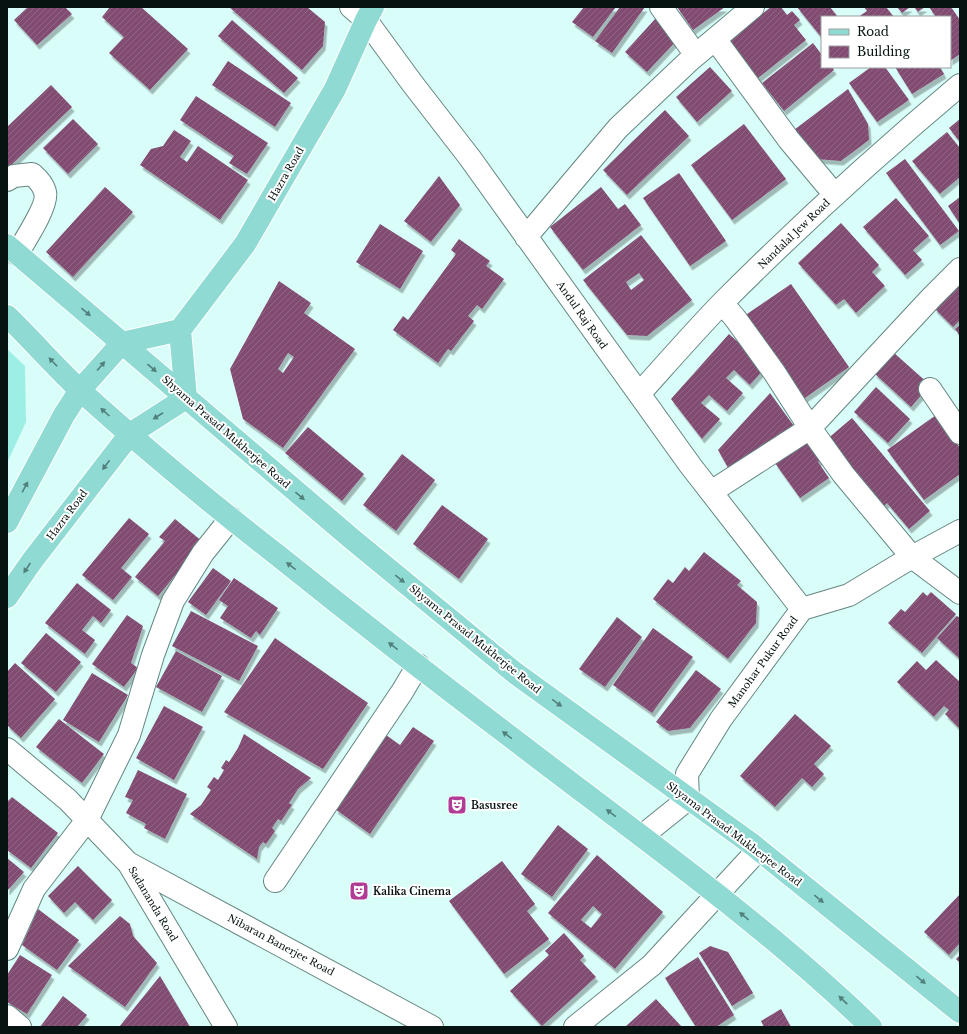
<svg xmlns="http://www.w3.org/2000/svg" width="967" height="1034" font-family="'Libre Baskerville',serif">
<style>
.park{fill:#9defe5}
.building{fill:url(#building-hatch);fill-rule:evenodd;filter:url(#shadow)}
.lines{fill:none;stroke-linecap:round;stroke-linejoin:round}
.minor-casing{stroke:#658682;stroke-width:24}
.major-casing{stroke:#fff;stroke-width:24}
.minor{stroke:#fff;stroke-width:22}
.major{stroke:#8fdad3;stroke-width:22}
.oneway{fill:#51807c}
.labels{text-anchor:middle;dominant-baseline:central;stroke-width:4;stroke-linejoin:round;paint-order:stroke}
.street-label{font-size:10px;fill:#061311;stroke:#fff}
.poi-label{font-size:10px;font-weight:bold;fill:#061311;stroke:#fff;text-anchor:start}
</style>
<defs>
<pattern id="building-hatch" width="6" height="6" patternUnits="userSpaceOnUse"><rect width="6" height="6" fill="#824b72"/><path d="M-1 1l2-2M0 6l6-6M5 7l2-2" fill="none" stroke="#8e6684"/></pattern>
<filter id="shadow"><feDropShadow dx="2.5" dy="4.5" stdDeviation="0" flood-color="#0004"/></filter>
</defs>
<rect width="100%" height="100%" fill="#d9fdf8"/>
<!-- park -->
<path class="park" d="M 7,349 L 25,366 L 26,422 L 7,463 Z"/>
<!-- building -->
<path class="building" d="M 28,7 L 65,7 L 72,14 L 37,45 L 14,20 Z
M 110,7 L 141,7 L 188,49 L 150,90 L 109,53 L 124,37 L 102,17 Z
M 229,7 L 307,7 L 325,22 L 323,46 L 302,70 Z
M 584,7 L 616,7 L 593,37 L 572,22 Z
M 620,7 L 645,7 L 612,53 L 595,41 Z
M 677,7 L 725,7 L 693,30 Z
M 771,7 L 781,7 L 787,15 L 792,11 L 800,20 L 794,25 L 806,40 L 758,78 L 729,40 Z
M 797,7 L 830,7 L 838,17 L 822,17 L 822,38 Z
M 864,7 L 886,7 L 894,17 L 858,17 L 867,11 Z
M 897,7 L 910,7 L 902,13 Z
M 914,7 L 925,7 L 918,12 Z
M 929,7 L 951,7 L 960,20 L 960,54 L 950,61 L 950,17 L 936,17 Z
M 656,18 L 678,39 L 647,72 L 625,52 Z
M 232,20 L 298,78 L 284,93 L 218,36 Z
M 813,43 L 822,55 L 822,67 L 832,67 L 834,70 L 784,111 L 762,83 Z
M 228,61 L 291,103 L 275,127 L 212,85 Z
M 710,67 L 732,91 L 697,122 L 676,97 Z
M 871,67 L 885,67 L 909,100 L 877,122 L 849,83 Z
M 895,67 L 940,67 L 944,74 L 912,94 Z
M 51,85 L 72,107 L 7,169 L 7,127 Z
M 848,89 L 868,124 L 869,140 L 841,161 L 816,159 L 794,130 Z
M 196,96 L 268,143 L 247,174 L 229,163 L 234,156 L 180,120 Z
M 665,110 L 689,136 L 627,195 L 603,170 Z
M 73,119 L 98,144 L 68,174 L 43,148 Z
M 960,119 L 960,142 L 949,128 Z
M 744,124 L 786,179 L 732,220 L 691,165 Z
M 174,130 L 191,141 L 180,157 L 187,162 L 198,146 L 248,180 L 220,220 L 140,165 L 151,149 L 163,146 Z
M 947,132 L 960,148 L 960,177 L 940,194 L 912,161 Z
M 905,159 L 959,231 L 940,245 L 886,173 Z
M 679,173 L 726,241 L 690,266 L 643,198 Z
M 439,176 L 460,205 L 431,242 L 404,221 Z
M 105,187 L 133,212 L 73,277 L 46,252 Z
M 601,187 L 618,209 L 625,204 L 641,225 L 583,270 L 550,227 Z
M 960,197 L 960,224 L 948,206 Z
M 896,198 L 929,236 L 913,250 L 922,260 L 905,275 L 863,227 Z
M 841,223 L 879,265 L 872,272 L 885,286 L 856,313 L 844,299 L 836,305 L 798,263 Z
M 380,224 L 423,251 L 400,289 L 356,262 Z
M 641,235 L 692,300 L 647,336 L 627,335 L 583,280 ZM 639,273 L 644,280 L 631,290 L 626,282 Z
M 459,239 L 490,261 L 486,266 L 504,279 L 482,309 L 477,305 L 468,316 L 474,321 L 451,351 L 448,349 L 438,363 L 393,330 L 403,316 L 408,320 L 456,254 L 451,250 Z
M 279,281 L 311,303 L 304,313 L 355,349 L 283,448 L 243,419 L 230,369 ZM 288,353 L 294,357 L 283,373 L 278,369 Z
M 960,283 L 960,320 L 953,327 L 934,308 Z
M 791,284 L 849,367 L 802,400 L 744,316 Z
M 960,325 L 960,336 L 955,329 Z
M 729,334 L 766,367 L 750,385 L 734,370 L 726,378 L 743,393 L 727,411 L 709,395 L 701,403 L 720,419 L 702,439 L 671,399 Z
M 893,352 L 930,385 L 911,407 L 874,373 Z
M 876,387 L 910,419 L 888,443 L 854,412 Z
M 770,393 L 799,433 L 731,473 L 718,450 Z
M 936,415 L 960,448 L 960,474 L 924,500 L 887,450 Z
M 852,418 L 930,511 L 909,529 L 887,503 L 882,508 L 825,441 Z
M 308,427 L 364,474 L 342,501 L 285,453 Z
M 811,437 L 825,457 L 818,462 L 829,478 L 800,498 L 775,463 Z
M 402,454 L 435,480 L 396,531 L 363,505 Z
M 442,505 L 488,539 L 459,579 L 413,544 Z
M 129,518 L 149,534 L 121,568 L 132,577 L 113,600 L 82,575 Z
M 175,519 L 203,542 L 158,596 L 135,577 L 165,541 L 159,537 Z
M 704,552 L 741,581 L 737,585 L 757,602 L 756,623 L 728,659 L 653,599 L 668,579 L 673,583 L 685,567 L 689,571 Z
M 213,568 L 231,581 L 206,615 L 188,602 Z
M 234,578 L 278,608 L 260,635 L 256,631 L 251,638 L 220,618 L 228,606 L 219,600 Z
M 77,583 L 111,610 L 101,623 L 93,616 L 82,630 L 95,640 L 85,654 L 45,623 Z
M 923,592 L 927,596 L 931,592 L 956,614 L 922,653 L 888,623 L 901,609 L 905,612 Z
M 191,611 L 258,646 L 239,681 L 172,646 Z
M 127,615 L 143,626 L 131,663 L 138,668 L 124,687 L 92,664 Z
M 957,616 L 960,618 L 960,659 L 937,638 Z
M 617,617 L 642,637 L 605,687 L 579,669 Z
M 653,628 L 693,657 L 652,713 L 613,685 Z
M 46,633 L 81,662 L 56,692 L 21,663 Z
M 275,638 L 368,703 L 323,769 L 224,712 Z
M 176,651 L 222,676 L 202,712 L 156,687 Z
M 936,660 L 960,682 L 960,729 L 945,714 L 949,710 L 944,706 L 934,717 L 897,682 L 917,661 L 926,670 Z
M 15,663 L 55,699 L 21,738 L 7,725 L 7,672 Z
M 696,670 L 721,689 L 690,728 L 668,731 L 656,722 Z
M 92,673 L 128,695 L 99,742 L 63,720 Z
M 164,706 L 203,727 L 174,780 L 136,758 Z
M 795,714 L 831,746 L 814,764 L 824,774 L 812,787 L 802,778 L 775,807 L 740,776 Z
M 59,719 L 104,754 L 82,783 L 36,747 Z
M 413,727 L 434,741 L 370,834 L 335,809 L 386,735 L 400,745 Z
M 244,734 L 311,778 L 298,789 L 289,803 L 292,805 L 281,821 L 278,819 L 272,828 L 275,831 L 266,844 L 263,842 L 259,847 L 257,859 L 190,814 L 201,805 L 211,790 L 207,787 L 214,777 L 218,780 L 224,770 L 221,768 L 226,760 L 229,762 L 238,748 Z
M 138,770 L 187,794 L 165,839 L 144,828 L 146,824 L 126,813 L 133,800 L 125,797 Z
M 12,797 L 58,833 L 31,868 L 7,850 L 7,802 Z
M 558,825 L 588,849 L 552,897 L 521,874 Z
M 597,855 L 663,912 L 615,969 L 548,913 ZM 593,906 L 602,914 L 591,928 L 581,920 Z
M 7,858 L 24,872 L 7,891 Z
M 502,861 L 535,904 L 527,911 L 549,939 L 504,974 L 449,901 Z
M 78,866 L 112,900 L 93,920 L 75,902 L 64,913 L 48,896 Z
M 960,894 L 960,943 L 949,955 L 924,932 Z
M 38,909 L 79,940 L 57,970 L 22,945 Z
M 120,916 L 130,924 L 133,936 L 157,963 L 125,1007 L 68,966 Z
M 564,933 L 584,956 L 580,960 L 596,977 L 542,1026 L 510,991 L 549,955 L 545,951 Z
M 710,946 L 728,952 L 753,993 L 732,1006 L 699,953 Z
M 20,955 L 52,975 L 27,1014 L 7,1002 L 7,975 Z
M 960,955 L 960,963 L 956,959 Z
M 698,957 L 734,1015 L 716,1027 L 696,1027 L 665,978 Z
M 160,976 L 190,1027 L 119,1027 Z
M 63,996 L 87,1015 L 77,1027 L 40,1027 Z
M 656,999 L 682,1027 L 625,1027 Z
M 781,1009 L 791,1027 L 764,1027 L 761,1021 Z"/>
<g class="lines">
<defs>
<path id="minor" d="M 351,7 L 366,20 L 412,83 L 470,158 L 690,465 L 802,609
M 661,7 L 696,55
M 715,39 L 789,140 L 835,195
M 7,180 L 14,176 L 32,174 C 38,179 43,184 45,192 C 49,204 24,242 17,254
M 526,237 L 618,128 L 690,60 L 753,7
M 722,303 L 735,318 L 774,372 L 810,428 L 843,474 L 912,557 L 960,593
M 930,389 L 960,433
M 639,394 C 667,363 694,332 723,302 C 799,226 878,154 960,85
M 711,492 L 810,428 L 932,297 L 960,269
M 7,749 L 68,800 L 129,864 L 226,1027
M 642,836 L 688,799 L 687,774 L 721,719 L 802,609 L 849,595 L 912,557 L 960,531
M 130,864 L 432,1027
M 275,881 L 402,692 L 418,665
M 7,949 L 34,889 L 87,820 L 129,735 L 153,655 L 173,601 L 203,553 L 231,518
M 7,1016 L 20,1027
M 575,1027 L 652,965 L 758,850"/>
<path id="major" d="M 7,245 L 352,539 L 515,673 L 753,845 L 960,1012
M 7,316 C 33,341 56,368 82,392 C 146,450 213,505 281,558 C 357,619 434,679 512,738 C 634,832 760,920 871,1027
M 180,330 L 245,244 L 335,89 L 366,20 L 373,7
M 180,330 L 186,398
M 7,522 L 64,415 L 80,390 L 122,343 L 180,330
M 7,597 L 32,561 L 130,434 L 186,398"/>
</defs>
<!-- minor casing -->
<use href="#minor" class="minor-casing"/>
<!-- major casing -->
<use href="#major" class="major-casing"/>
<!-- minor -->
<use href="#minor" class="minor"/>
<!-- major -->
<use href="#major" class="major"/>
</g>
<!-- one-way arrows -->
<defs><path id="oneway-solid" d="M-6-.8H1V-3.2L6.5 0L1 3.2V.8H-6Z"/></defs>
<g class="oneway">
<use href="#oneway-solid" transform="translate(86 312) rotate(40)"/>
<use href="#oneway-solid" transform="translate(53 362) rotate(-134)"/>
<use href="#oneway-solid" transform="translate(101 366) rotate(-49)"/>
<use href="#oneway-solid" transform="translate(152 368) rotate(41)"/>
<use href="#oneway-solid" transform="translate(105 412) rotate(-138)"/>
<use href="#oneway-solid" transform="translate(158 416) rotate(147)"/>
<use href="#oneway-solid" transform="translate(106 465) rotate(127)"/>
<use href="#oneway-solid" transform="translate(25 487) rotate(-62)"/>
<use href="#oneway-solid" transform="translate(300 496) rotate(40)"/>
<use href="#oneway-solid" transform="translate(291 566) rotate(-142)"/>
<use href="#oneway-solid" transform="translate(27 568) rotate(124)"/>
<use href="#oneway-solid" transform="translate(400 579) rotate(39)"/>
<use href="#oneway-solid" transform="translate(393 646) rotate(-142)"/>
<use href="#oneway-solid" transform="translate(557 703) rotate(36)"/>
<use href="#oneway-solid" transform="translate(507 735) rotate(-142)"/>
<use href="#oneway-solid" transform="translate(611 813) rotate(-143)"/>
<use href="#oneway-solid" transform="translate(819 899) rotate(39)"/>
<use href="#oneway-solid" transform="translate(744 916) rotate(-140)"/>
<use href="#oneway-solid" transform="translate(921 980) rotate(39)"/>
<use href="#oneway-solid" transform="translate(843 1000) rotate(-136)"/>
</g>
<!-- icons -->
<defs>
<symbol id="theatre-square" viewBox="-11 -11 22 22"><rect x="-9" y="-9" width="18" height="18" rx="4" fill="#b03c95" stroke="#fff"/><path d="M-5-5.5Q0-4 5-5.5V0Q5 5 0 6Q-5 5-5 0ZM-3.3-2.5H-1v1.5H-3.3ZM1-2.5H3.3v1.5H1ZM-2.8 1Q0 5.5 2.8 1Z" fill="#fff"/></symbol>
</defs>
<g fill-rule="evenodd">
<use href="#theatre-square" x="446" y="794" width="22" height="22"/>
<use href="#theatre-square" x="348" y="880" width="22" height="22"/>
</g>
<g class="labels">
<!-- street labels -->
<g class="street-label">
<text transform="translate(286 174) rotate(-60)">Hazra Road</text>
<text transform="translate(794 234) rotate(-44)">Nandalal Jew Road</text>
<text transform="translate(582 315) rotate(55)">Andul Raj Road</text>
<text transform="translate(226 432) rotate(41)">Shyama Prasad Mukherjee Road</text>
<text transform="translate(67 515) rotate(-53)">Hazra Road</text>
<text transform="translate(475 639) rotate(39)">Shyama Prasad Mukherjee Road</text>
<text transform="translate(763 662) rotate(-54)">Manohar Pukur Road</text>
<text transform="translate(734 834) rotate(37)">Shyama Prasad Mukherjee Road</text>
<text transform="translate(153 904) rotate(59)">Sadananda Road</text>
<text transform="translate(281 945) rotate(28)">Nibaran Banerjee Road</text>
</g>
<!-- poi labels -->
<g class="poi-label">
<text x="471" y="805">Basusree</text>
<text x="373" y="891">Kalika Cinema</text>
</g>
</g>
<!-- border -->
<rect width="967" height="1034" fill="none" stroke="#061311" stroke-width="16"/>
<!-- legend -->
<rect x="821" y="16" width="130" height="52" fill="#ffffff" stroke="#9ba1a0"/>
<rect x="829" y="29" width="20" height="6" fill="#8fdad3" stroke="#9ba1a0"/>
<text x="857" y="36" font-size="12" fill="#061311">Road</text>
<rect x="829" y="46" width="20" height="12" fill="url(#building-hatch)" stroke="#9ba1a0"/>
<text x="857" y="56" font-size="12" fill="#061311">Building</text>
</svg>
